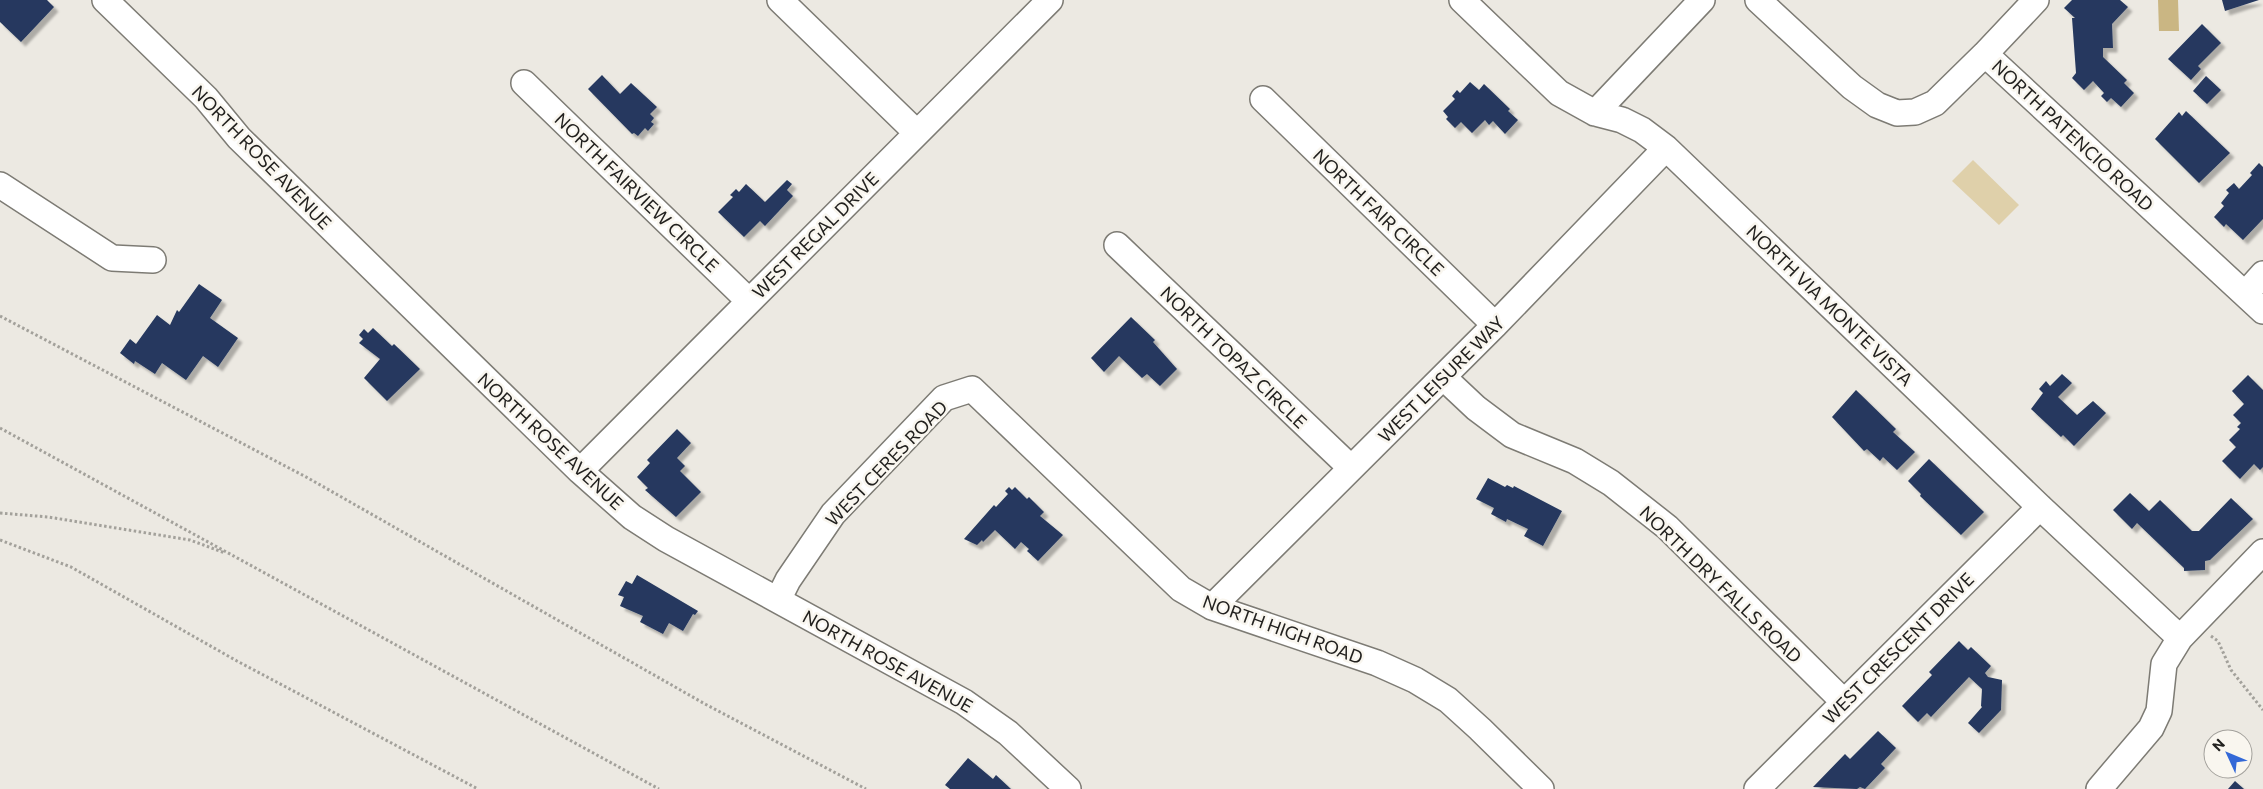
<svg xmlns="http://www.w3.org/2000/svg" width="2263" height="789" font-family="Commissioner,sans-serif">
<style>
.green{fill:#dfd0aa}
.water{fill:#cab683}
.building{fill:#25385e;filter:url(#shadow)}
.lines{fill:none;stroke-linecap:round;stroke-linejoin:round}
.minor-casing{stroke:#7d7b74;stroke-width:28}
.path{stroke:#a3a19b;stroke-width:3;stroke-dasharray:2.5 2.5;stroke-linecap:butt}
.minor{stroke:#fff;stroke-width:25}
.labels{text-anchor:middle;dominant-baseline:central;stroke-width:5;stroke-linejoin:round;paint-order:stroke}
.street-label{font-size:18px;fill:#22211f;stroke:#f9f6ef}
</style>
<defs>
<filter id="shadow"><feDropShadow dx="4.5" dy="4.5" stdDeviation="1" flood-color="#0004"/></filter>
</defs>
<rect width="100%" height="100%" fill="#ece9e2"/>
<!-- green -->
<path class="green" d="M 1973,160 L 2019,205 L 1999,225 L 1952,181 Z"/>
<!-- water -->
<path class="water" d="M 2158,0 L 2178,0 L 2179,31 L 2159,31 Z"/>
<!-- building -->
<path class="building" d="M 0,0 L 47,0 L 54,7 L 21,42 L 0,22 Z
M 2072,0 L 2120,0 L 2128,7 L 2112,24 L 2113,48 L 2103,48 L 2103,57 L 2127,80 L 2124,83 L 2134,93 L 2121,107 L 2111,98 L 2107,102 L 2101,96 L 2104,93 L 2093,81 L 2084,90 L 2072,78 L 2076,73 L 2072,18 L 2075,18 L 2064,8 Z
M 2222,0 L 2259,0 L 2225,11 Z
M 2202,24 L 2221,43 L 2198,66 L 2201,69 L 2191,80 L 2168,59 Z
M 602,75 L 620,94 L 631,83 L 657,107 L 650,114 L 654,118 L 651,122 L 654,124 L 648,131 L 645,128 L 638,136 L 634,133 L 632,134 L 588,89 Z
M 2206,76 L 2221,90 L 2207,104 L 2193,91 Z
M 1470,82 L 1479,90 L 1484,84 L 1510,109 L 1508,111 L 1518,120 L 1505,134 L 1493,121 L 1489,125 L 1485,120 L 1472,133 L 1461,122 L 1455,128 L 1446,119 L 1448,117 L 1443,111 L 1455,99 L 1452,96 L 1457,90 L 1460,93 Z
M 2186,111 L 2230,153 L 2199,183 L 2155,139 L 2179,112 L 2182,116 Z
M 2259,163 L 2263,167 L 2263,219 L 2243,240 L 2226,224 L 2224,227 L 2214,217 L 2224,206 L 2221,203 L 2229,193 L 2226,190 L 2234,183 L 2239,189 L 2252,175 L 2250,173 Z
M 787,180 L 792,184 L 787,190 L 793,196 L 765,226 L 760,221 L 744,237 L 718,212 L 733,197 L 730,195 L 736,189 L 739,192 L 746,184 L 765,202 Z
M 199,284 L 222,300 L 210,318 L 238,338 L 218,367 L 203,356 L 186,380 L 162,363 L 155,374 L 135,361 L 134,364 L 120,353 L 130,339 L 136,344 L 157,315 L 170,325 L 177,310 L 179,312 Z
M 1131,317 L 1155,340 L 1153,342 L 1177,369 L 1160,386 L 1147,374 L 1142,378 L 1119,356 L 1104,372 L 1091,358 Z
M 373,328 L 392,346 L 394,344 L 420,369 L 387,401 L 364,378 L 380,359 L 359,343 L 363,339 L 359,335 L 364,329 L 368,333 Z
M 2062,374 L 2072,383 L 2058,397 L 2077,415 L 2093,401 L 2106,413 L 2074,446 L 2063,435 L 2061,437 L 2031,409 L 2043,393 L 2039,389 L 2046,381 L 2050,386 Z
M 2248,375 L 2263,390 L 2263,467 L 2260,470 L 2254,464 L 2240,479 L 2222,461 L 2236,447 L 2229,440 L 2240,429 L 2237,427 L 2241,423 L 2233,415 L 2244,404 L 2232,391 Z
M 1856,390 L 1896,429 L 1893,432 L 1915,452 L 1897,470 L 1883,457 L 1880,461 L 1867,449 L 1864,451 L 1832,417 Z
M 677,429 L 691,443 L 677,458 L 685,466 L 680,471 L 701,492 L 676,517 L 645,490 L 648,488 L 637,477 L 650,463 L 647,460 Z
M 1929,459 L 1984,512 L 1961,535 L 1920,496 L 1921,494 L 1908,481 Z
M 1488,478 L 1505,487 L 1507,485 L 1513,488 L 1514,486 L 1562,511 L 1543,546 L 1524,536 L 1528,529 L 1507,519 L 1506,522 L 1491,514 L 1494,508 L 1476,499 Z
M 1009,487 L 1012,490 L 1015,487 L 1027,499 L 1029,497 L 1044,512 L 1040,516 L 1063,535 L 1038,561 L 1027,551 L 1029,549 L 1021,542 L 1015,549 L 995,530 L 983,542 L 982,540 L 977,545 L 964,539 L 994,505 L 996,507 L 1008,494 L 1005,491 Z
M 2130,493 L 2149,511 L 2160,500 L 2192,531 L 2199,531 L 2231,498 L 2253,519 L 2210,560 L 2205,561 L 2205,570 L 2184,571 L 2184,568 L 2137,523 L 2132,529 L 2113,510 Z
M 637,575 L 698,611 L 695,615 L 693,614 L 683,631 L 669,623 L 663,634 L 640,622 L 643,616 L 620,606 L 624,597 L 618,595 L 626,581 L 632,584 Z
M 1959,641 L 1968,650 L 1971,647 L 1991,666 L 1985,673 L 1988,677 L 2002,680 L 2001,710 L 1979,733 L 1968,723 L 1982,707 L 1981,706 L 1982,689 L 1969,677 L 1931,717 L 1927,713 L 1918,722 L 1902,706 L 1932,675 L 1929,672 Z
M 1878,731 L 1896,748 L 1881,764 L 1885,768 L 1865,789 L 1860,787 L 1857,789 L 1813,787 L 1845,754 L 1850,759 Z
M 968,758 L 993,779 L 996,775 L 1011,789 L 950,789 L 945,785 Z
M 2235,781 L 2244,789 L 2228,789 Z"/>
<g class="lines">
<defs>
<path id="minor" d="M 105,0 L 206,98 L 239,138 L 580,471 L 632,517 L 666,539 L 964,702 L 1008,733 L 1068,789
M 780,0 L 917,133
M 1462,0 L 1559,93 L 1595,113 L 1622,120 L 1642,130 L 1666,148 L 2040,507 L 2180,638
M 1758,0 L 1852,87 L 1877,105 L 1897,113 L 1915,112 L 1935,103 L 1985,54 L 2036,0
M 1985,54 L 2263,311
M 524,83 L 749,301
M 1263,99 L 1495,325
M 1595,113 L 1702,0
M 0,185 L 112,258 L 153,260
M 1117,245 L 1351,468
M 2245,294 L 2263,274
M 1443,377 L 1476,408 L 1512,435 L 1575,461 L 1611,483 L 1667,527 L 1844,702
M 580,471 L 1050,0
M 778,600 L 788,580 L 833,514 L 944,398 L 972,389 L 1181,589 L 1212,607 L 1377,663 L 1415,680 L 1448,700 L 1480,729 L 1541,789
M 1212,607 L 1495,325 L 1666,148
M 1757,789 L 2040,507
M 2099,789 L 2151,728 L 2159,711 L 2164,664 L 2180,638 L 2263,552"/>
</defs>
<!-- minor casing -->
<use href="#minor" class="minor-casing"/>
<!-- path -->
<path class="path" d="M 0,316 L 308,478 L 705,704 L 866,789
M 0,428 L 659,789
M 0,513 L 48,517 L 190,540 L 225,553
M 0,540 L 71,567 L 237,661 L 478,789
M 2211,636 L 2218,641 L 2231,670 L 2263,710"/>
<!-- minor -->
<use href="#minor" class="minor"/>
</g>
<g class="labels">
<!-- street labels -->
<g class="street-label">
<text transform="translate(2073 135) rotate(43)">NORTH PATENCIO ROAD</text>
<text transform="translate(262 157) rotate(46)">NORTH ROSE AVENUE</text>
<text transform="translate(637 192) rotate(44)">NORTH FAIRVIEW CIRCLE</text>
<text transform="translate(1379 212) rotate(44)">NORTH FAIR CIRCLE</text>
<text transform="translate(815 235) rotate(-45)">WEST REGAL DRIVE</text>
<text transform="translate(1830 305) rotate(44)">NORTH VIA MONTE VISTA</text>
<text transform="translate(1234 357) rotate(44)">NORTH TOPAZ CIRCLE</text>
<text transform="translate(1441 379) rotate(-45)">WEST LEISURE WAY</text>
<text transform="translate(551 441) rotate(43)">NORTH ROSE AVENUE</text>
<text transform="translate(886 463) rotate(-46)">WEST CERES ROAD</text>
<text transform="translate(1721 584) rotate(44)">NORTH DRY FALLS ROAD</text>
<text transform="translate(1283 629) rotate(20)">NORTH HIGH ROAD</text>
<text transform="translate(1898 648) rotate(-45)">WEST CRESCENT DRIVE</text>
<text transform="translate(888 661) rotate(29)">NORTH ROSE AVENUE</text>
</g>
</g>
<!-- north arrow -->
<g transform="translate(2228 754) rotate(314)"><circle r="24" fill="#f9f6ef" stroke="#a3a19c"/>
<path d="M0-4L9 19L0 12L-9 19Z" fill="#3368d7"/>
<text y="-8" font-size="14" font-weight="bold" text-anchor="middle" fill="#22211f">N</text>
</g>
</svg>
